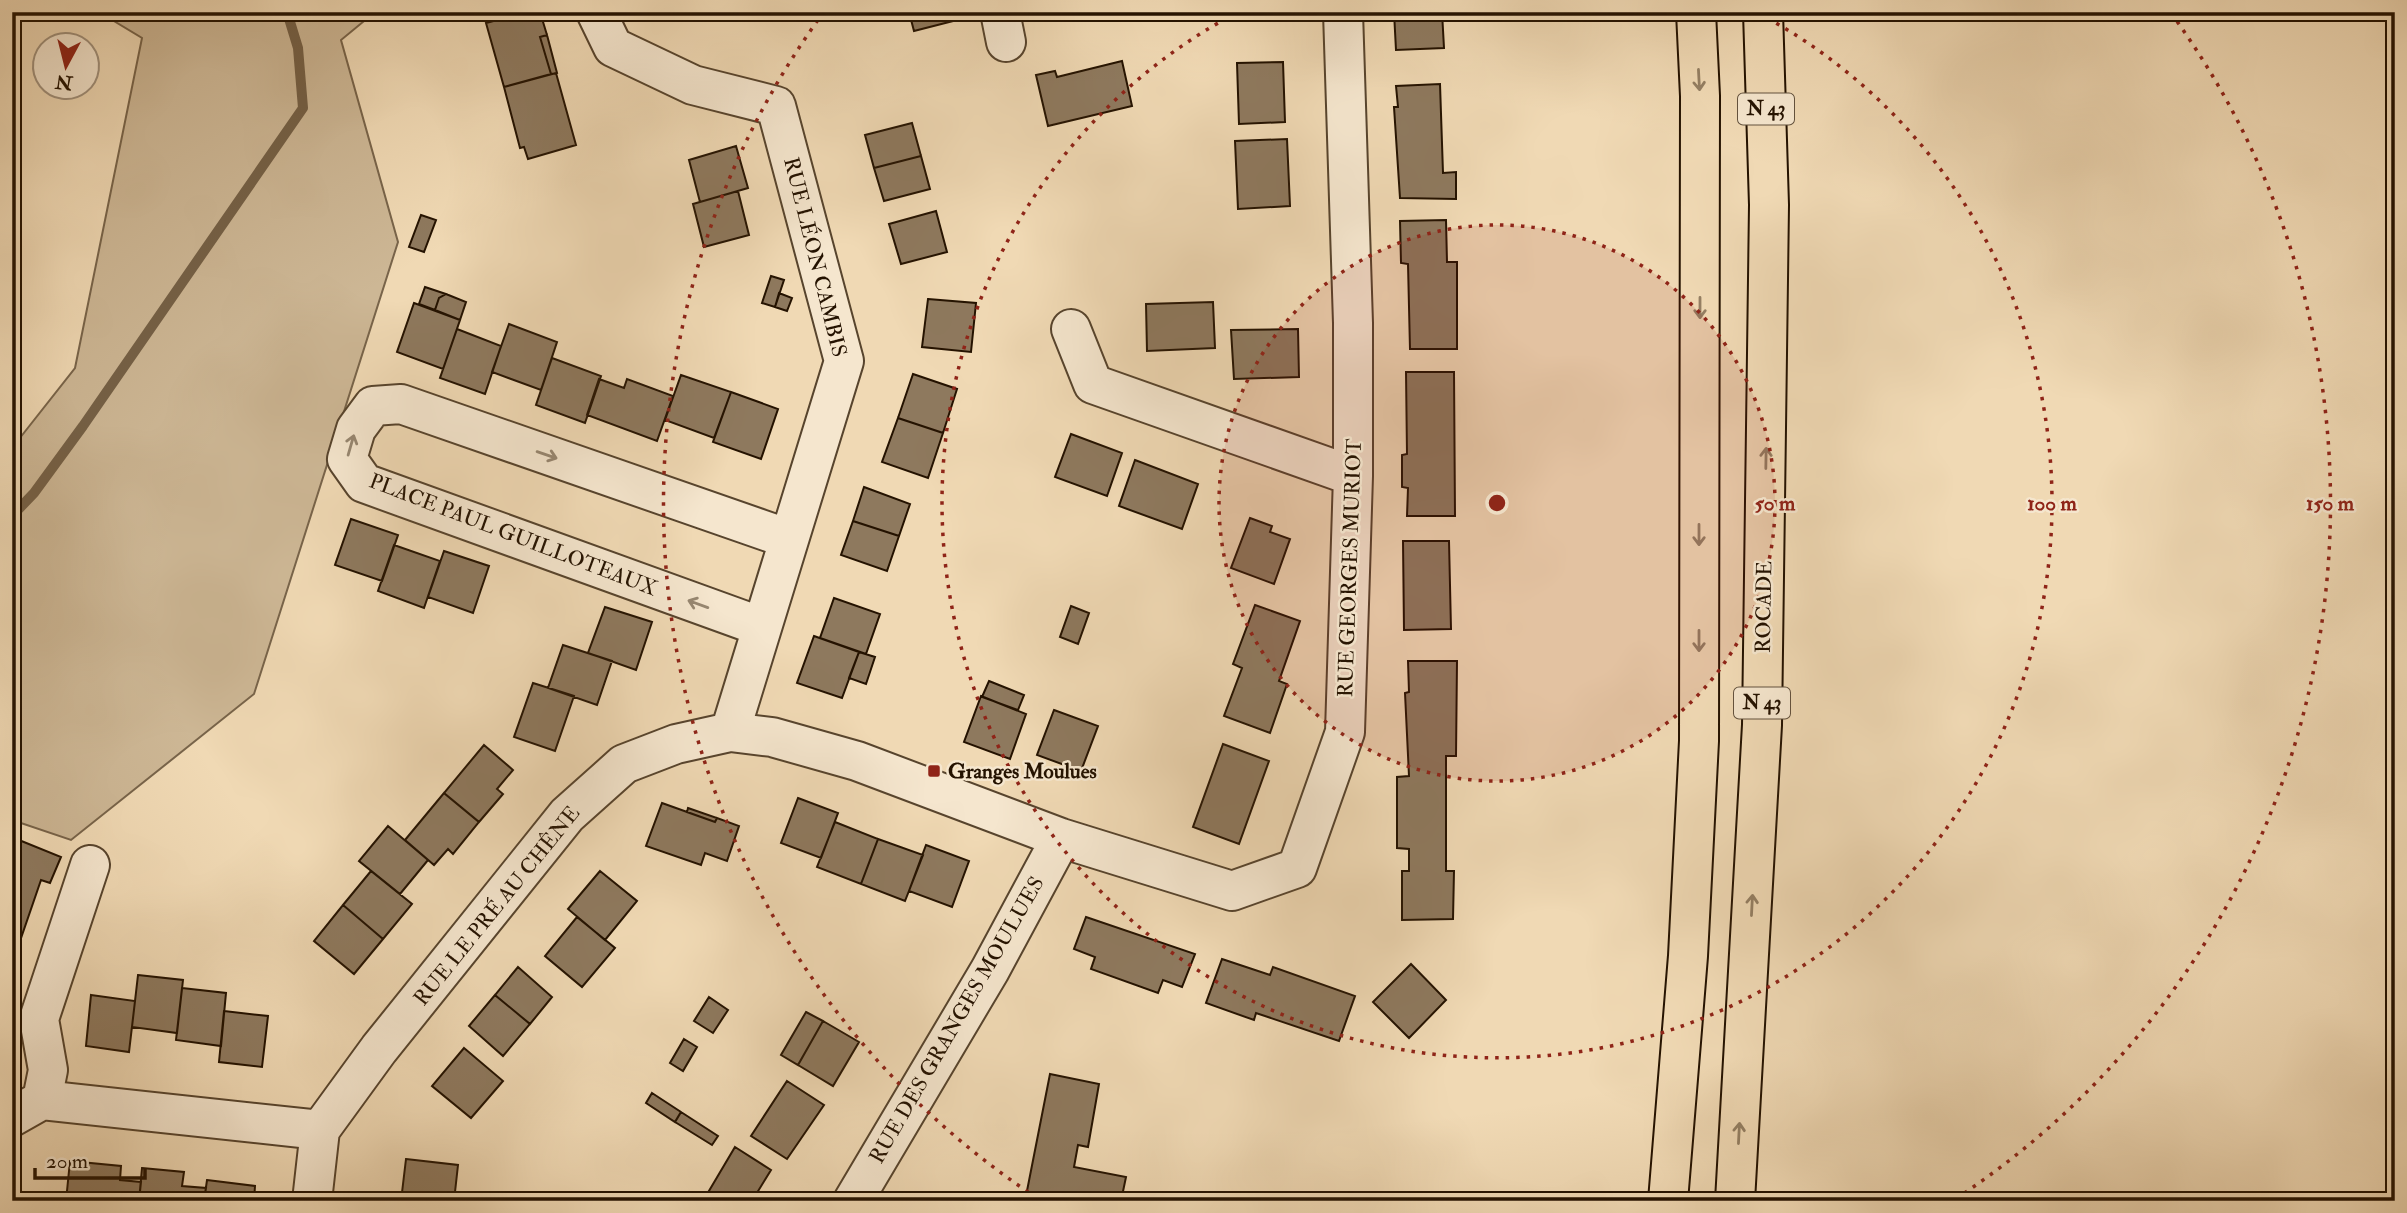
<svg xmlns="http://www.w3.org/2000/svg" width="2407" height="1213" font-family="'IM FELL Double Pica',serif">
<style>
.green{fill:#cdb795;stroke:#78644a;stroke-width:2}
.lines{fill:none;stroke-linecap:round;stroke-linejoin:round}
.stream{stroke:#756147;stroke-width:10}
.building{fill:#8e795e;stroke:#241200;stroke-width:2}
.minor-casing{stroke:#57442d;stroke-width:42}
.highway-casing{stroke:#241200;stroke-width:42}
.minor{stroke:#f5e6ce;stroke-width:38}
.highway{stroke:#f0d9b4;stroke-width:38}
.oneway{stroke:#947f63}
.oneway2{stroke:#978771}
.ring{fill:none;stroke:#8f2418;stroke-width:3.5;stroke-dasharray:3.5 7}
.poi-dot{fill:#8f2418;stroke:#f5e6ce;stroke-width:2.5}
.labels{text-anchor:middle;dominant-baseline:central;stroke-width:5;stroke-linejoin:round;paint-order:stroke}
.shield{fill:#f5e6ce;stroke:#63523e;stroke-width:2}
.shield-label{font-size:19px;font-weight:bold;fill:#241200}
.street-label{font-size:21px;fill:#241200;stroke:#f5e6ce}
.poi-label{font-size:21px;font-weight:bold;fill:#241200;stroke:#f5e6ce;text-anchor:start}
.centre{fill:#8f2418;stroke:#f5e6ce;stroke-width:3.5}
.ring-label{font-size:21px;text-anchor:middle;font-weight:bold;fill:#8f2418;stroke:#f5e6ce;stroke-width:5;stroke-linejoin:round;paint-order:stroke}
</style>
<rect width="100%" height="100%" fill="#f0d9b4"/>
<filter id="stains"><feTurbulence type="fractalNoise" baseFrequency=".00286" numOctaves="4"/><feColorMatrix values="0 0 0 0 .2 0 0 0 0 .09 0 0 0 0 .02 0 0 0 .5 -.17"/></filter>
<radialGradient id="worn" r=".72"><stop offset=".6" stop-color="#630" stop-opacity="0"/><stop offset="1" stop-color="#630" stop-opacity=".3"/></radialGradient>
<!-- green -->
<path class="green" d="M 99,12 L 375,12 L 341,40 L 398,242 L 254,694 L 71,840 L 12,820 L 12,448 L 75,368 L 142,38 Z"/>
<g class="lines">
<!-- stream -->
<path class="stream" d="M 12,516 L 34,493 L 83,426 L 303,108 L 298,48 L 287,12"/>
</g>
<!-- building -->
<path class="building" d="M 499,12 L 540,12 L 547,35 L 540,37 L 551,74 L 504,87 L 486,23 L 501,19 Z
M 909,12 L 959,12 L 961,19 L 914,31 Z
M 1394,12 L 1442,12 L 1444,48 L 1396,50 Z
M 547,35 L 557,73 L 551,74 L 540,37 Z
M 1122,61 L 1132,106 L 1048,126 L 1036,75 L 1055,71 L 1057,77 Z
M 1283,62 L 1285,122 L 1239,124 L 1237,63 Z
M 556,73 L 576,145 L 528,159 L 524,147 L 520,148 L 504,87 Z
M 1440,84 L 1443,173 L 1456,172 L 1456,199 L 1400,198 L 1394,107 L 1398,107 L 1396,86 Z
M 912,123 L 921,156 L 874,168 L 865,135 Z
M 1287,139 L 1290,206 L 1238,209 L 1235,141 Z
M 736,146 L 748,188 L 700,202 L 689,160 Z
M 921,156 L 930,189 L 884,201 L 874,168 Z
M 738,191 L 749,235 L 704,247 L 693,204 Z
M 936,211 L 947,252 L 901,264 L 889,224 Z
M 421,215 L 436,220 L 424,252 L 409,247 Z
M 1446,220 L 1447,262 L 1457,262 L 1457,349 L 1410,349 L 1408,264 L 1401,263 L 1400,221 Z
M 771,276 L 784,280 L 775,307 L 762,303 Z
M 425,287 L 446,294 L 439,298 L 435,310 L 419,304 Z
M 779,293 L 792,298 L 787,311 L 775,307 Z
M 446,294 L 466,302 L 460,320 L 435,310 L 439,298 Z
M 928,299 L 976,303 L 971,352 L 922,347 Z
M 1213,302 L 1215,348 L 1147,351 L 1146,304 Z
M 414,303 L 460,320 L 443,369 L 397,352 Z
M 509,324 L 557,342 L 541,390 L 492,372 Z
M 457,329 L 501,346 L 485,394 L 440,378 Z
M 1298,329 L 1299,377 L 1234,379 L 1231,330 Z
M 552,358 L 601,376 L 585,423 L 536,405 Z
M 1406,372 L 1454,372 L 1455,516 L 1407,516 L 1408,488 L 1402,487 L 1402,455 L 1407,454 Z
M 913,374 L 957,389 L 943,433 L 898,418 Z
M 681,375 L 731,392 L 714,438 L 665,420 Z
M 599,379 L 624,388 L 627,379 L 673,396 L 657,441 L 587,415 Z
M 731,392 L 778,409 L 761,459 L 713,442 Z
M 898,418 L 943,433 L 928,478 L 882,462 Z
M 1071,434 L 1122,453 L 1107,496 L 1055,477 Z
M 1135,460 L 1198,484 L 1182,529 L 1119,506 Z
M 864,487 L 910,504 L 899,536 L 853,521 Z
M 1250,518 L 1272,526 L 1270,532 L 1290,539 L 1274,584 L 1231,568 Z
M 351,519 L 398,535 L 382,581 L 335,565 Z
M 853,521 L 899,536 L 887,571 L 841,555 Z
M 1403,541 L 1449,541 L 1451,629 L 1404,630 Z
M 394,545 L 440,561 L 424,608 L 378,591 Z
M 444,551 L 489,566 L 473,613 L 428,597 Z
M 834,598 L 880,614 L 866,654 L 820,638 Z
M 1255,605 L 1300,621 L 1279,681 L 1287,684 L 1270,733 L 1224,716 L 1242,668 L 1233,664 Z
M 1071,606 L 1089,613 L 1078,644 L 1060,637 Z
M 605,607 L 652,622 L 636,670 L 588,653 Z
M 814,636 L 859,652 L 842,698 L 797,683 Z
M 563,645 L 612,661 L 597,705 L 548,688 Z
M 859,652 L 875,657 L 866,684 L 849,678 Z
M 1408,661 L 1457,661 L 1456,756 L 1446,756 L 1446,871 L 1454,871 L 1453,919 L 1402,920 L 1402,871 L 1409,871 L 1409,849 L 1397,848 L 1397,777 L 1409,776 L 1405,693 L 1409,692 Z
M 989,681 L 1024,695 L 1018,710 L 982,697 Z
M 533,683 L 574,696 L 555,751 L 514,737 Z
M 981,696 L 1026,714 L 1010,759 L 964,742 Z
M 1054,710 L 1098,726 L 1081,771 L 1037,755 Z
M 1223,744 L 1269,761 L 1239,844 L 1193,827 Z
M 484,745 L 513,770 L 497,789 L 503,794 L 479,822 L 444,793 Z
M 444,793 L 479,822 L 453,854 L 448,849 L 434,865 L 405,840 Z
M 798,798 L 838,813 L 821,858 L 781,843 Z
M 662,803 L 715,822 L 717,818 L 739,826 L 727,861 L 705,853 L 701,865 L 646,846 Z
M 688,808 L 717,818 L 715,822 L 687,812 Z
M 835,822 L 878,839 L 861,884 L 817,867 Z
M 388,826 L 428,860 L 400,894 L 359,861 Z
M 14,838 L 61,857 L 50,883 L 41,880 L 20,941 L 12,939 Z
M 878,839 L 923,855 L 905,901 L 861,884 Z
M 926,845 L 969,861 L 952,907 L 909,891 Z
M 371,871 L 412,904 L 383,939 L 343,905 Z
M 600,871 L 637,901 L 605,940 L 568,909 Z
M 343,905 L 383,939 L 354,974 L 314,941 Z
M 577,917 L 615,948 L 582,987 L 545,956 Z
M 1086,917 L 1195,954 L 1182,987 L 1163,980 L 1158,993 L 1091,969 L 1095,957 L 1074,949 Z
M 1222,959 L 1270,975 L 1273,967 L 1355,996 L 1339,1041 L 1256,1013 L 1254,1020 L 1206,1003 Z
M 1411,964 L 1446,1000 L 1409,1038 L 1373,1002 Z
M 518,967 L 552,997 L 530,1024 L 495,995 Z
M 138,975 L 183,980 L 177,1033 L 132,1027 Z
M 182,988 L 226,993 L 221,1046 L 176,1040 Z
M 91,995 L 135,1001 L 129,1052 L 86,1046 Z
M 495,995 L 530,1024 L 503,1056 L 469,1026 Z
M 709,997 L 728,1010 L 713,1033 L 694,1021 Z
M 224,1011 L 268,1016 L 262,1067 L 219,1062 Z
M 806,1012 L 823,1021 L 798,1065 L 781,1055 Z
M 823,1021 L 859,1042 L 833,1086 L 798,1065 Z
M 684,1039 L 697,1047 L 683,1071 L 670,1063 Z
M 464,1048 L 503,1081 L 471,1118 L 432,1086 Z
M 1050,1074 L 1099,1084 L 1088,1147 L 1078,1145 L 1074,1167 L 1126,1177 L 1121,1201 L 1025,1201 Z
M 787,1081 L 824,1105 L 787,1159 L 751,1136 Z
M 652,1093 L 681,1112 L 675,1122 L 646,1103 Z
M 681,1112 L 718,1136 L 712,1145 L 675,1122 Z
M 735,1147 L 771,1170 L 752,1201 L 703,1201 Z
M 406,1159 L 458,1165 L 454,1201 L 401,1201 Z
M 70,1161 L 121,1166 L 120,1180 L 141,1182 L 139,1201 L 66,1201 Z
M 142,1168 L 184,1172 L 182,1186 L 206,1188 L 204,1201 L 139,1201 Z
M 207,1180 L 255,1186 L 254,1201 L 204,1201 Z"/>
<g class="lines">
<defs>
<path id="minor" d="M 596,12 L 613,47 L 693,85 L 776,106 L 844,361 L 730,732
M 1000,12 L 1006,42
M 1071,329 L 1093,384 L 1353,476
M 762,627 L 364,483 L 347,459 L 356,429 L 373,406 L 401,404 L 789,539
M 42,1100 L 48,1070 L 39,1019 L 90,865
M 12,1117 L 42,1100 L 320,1130
M 312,1201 L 320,1130 L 379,1049 L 567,815 L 624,764 L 676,744 L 730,732 L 772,737 L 857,761 L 1061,838 L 1232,891 L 1297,868 L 1345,732 L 1353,476 L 1353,323 L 1343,12
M 853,1201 L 990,970 L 1061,838"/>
<path id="highway" d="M 1668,1201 L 1688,956 L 1699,741 L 1700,96 L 1696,12
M 1735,1201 L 1762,725 L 1769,205 L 1763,12"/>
</defs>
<!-- minor casing -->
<use href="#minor" class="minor-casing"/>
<!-- highway casing -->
<use href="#highway" class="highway-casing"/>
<!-- minor -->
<use href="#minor" class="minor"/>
<!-- highway -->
<use href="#highway" class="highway"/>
</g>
<!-- one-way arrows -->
<defs><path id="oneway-shaft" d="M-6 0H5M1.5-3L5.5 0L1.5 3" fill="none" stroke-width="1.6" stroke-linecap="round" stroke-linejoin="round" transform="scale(1.75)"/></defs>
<g class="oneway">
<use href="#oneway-shaft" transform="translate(1699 80) rotate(87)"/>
<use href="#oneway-shaft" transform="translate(1700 308) rotate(90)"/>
<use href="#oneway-shaft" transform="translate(1766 458) rotate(-89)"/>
<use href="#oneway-shaft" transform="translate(1699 535) rotate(90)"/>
<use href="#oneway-shaft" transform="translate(1699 641) rotate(90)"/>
<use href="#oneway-shaft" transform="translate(1752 905) rotate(-87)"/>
<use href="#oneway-shaft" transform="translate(1739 1133) rotate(-87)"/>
</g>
<g class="oneway2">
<use href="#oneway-shaft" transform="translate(351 445) rotate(-74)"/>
<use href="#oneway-shaft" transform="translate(547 455) rotate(19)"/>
<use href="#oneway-shaft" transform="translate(698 604) rotate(-160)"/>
</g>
<!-- distance rings -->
<circle cx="1497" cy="503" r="278" fill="#8f2418" fill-opacity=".12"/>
<g class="ring">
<circle cx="1497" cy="503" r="278"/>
<path d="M1758 13A555 555 0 1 1 1236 13"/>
<path d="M1037 1198A833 833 0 0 1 823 13M2171 13A833 833 0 0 1 1957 1198"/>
</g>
<!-- markers -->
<rect class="poi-dot" x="927" y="764" width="14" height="14" rx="3.5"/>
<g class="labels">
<!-- shield labels -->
<g class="shield">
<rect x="1738" y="93.5" width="56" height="31" rx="5"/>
<rect x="1734" y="687.5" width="56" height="31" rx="5"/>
</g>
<g class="shield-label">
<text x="1766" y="109">N 43</text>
<text x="1762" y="703">N 43</text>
</g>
<!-- street labels -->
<g class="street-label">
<text transform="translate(815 257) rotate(76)">RUE LÉON CAMBIS</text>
<text transform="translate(513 535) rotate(21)">PLACE PAUL GUILLOTEAUX</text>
<text transform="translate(1350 568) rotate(-88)">RUE GEORGES MURIOT</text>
<text transform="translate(1764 607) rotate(-89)">ROCADE</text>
<text transform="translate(497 906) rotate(-51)">RUE LE PRÉ AU CHÊNE</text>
<text transform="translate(957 1020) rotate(-60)">RUE DES GRANGES MOULUES</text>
</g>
<!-- poi labels -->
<g class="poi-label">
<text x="948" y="771">Granges Moulues</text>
</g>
</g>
<circle cx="1497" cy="503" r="10" class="centre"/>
<g class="ring-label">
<text x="1775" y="510">50 m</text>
<text x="2052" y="510">100 m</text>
<text x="2330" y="510">150 m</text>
</g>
<!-- margin -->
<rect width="2407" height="1213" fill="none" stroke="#f0d9b4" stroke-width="42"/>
<rect x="14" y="14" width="2379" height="1185" fill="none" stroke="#241200" stroke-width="3.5"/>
<rect x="21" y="21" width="2365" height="1171" fill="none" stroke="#241200" stroke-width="2"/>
<!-- north arrow -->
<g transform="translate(66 66) rotate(187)"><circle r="33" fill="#f5e6ce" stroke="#a1917c" stroke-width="2"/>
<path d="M0-5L12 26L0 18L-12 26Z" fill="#8f2418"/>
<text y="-10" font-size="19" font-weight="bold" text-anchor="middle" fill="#241200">N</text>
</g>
<!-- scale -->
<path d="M35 1168v10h110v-10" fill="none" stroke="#241200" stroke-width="3.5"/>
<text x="46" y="1168" font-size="21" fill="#241200" stroke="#f5e6ce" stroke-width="5" paint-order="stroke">20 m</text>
<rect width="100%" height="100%" filter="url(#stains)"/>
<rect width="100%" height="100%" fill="url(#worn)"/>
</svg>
